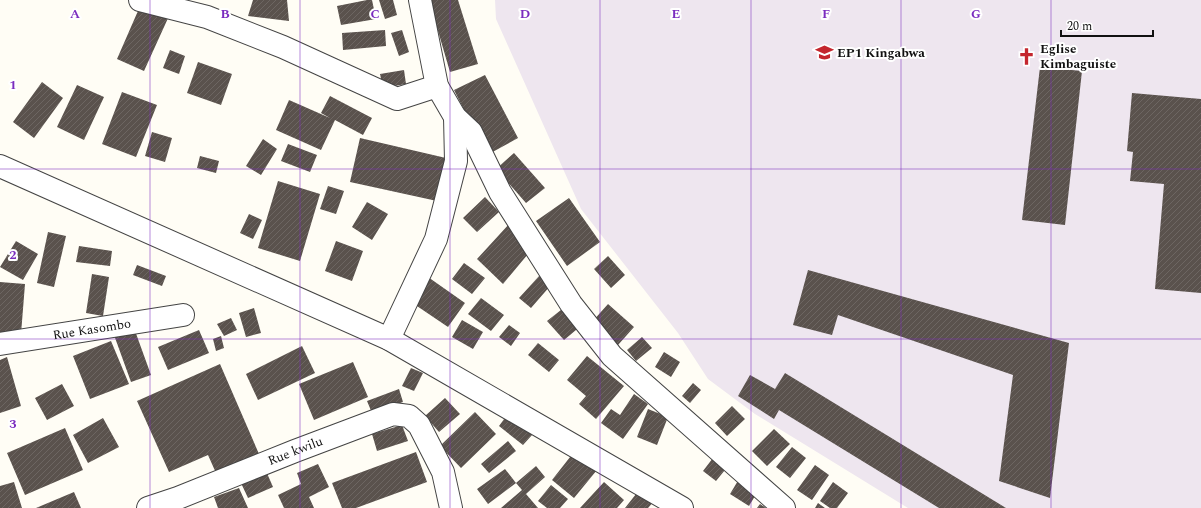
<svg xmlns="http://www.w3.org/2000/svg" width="1201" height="508" font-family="Spectral,serif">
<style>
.industrial{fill:#eee6ef}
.building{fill:url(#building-hatch)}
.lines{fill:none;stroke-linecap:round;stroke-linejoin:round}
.street-casing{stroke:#444;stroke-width:24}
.street{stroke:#fff;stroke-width:22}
.grid{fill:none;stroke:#7b2cbf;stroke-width:1;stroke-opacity:0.55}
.labels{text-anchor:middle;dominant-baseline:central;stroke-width:4;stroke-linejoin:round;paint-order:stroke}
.poi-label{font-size:13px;font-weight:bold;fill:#111;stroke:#fff;text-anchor:start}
.street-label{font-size:13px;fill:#111;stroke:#fff}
.grid-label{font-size:13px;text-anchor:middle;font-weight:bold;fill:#7b2cbf;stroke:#fff;stroke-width:4;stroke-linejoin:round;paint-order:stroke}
</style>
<defs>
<pattern id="building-hatch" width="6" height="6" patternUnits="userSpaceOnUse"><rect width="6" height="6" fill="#5a524d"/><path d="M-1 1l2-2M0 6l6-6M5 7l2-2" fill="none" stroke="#6d6662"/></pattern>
</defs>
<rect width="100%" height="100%" fill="#fffdf5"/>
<!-- industrial -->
<path class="industrial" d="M 495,0 L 1201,0 L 1201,508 L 908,508 L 755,414 L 708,379 L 678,333 L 581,209 L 496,19 Z"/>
<!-- building -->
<path class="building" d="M 253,0 L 287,0 L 289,21 L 248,16 Z
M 367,0 L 372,0 L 376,19 L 341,25 L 337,6 Z
M 379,0 L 393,0 L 397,15 L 385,19 Z
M 429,0 L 458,0 L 478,64 L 450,72 Z
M 141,4 L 169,16 L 144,71 L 117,59 Z
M 385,30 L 386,46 L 343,50 L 342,33 Z
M 402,30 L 409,52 L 399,56 L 391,33 Z
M 170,50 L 185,56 L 179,74 L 163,68 Z
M 198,62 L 232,74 L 221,105 L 187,93 Z
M 1040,67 L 1082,71 L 1065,225 L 1022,220 Z
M 404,70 L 406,84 L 383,88 L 380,74 Z
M 485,75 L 518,138 L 487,155 L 454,90 Z
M 42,82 L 63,98 L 34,138 L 13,122 Z
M 77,85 L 104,97 L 84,140 L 57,127 Z
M 122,92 L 157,105 L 136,157 L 102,144 Z
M 1132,93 L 1201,99 L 1201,293 L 1155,289 L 1164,184 L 1130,181 L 1133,152 L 1127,151 Z
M 330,96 L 372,118 L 363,135 L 335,120 L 321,150 L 276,130 L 289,100 L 330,118 L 321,113 Z
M 152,132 L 172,138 L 165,162 L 145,156 Z
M 360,138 L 446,158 L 437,201 L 350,182 Z
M 263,139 L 277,149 L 261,175 L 246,166 Z
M 288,144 L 317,155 L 310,172 L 281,161 Z
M 514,153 L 545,188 L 526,203 L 496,169 Z
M 200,156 L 219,161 L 216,173 L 197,168 Z
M 278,181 L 320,194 L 300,261 L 258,248 Z
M 328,186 L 344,191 L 336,214 L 320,209 Z
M 485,197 L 499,212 L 477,232 L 463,218 Z
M 569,198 L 600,242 L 567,266 L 536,221 Z
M 367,202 L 388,214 L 372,240 L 352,227 Z
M 249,214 L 262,220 L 253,239 L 240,233 Z
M 511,222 L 533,248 L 503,284 L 477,259 Z
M 48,232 L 66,236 L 54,287 L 37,283 Z
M 16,241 L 38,254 L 23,280 L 0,267 Z
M 336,241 L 363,251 L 352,281 L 325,271 Z
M 79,246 L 112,251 L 110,266 L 76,262 Z
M 608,256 L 625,275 L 611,288 L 594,269 Z
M 464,263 L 485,278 L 472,294 L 452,279 Z
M 137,265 L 166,276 L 162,286 L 133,275 Z
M 808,270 L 1069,343 L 1050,498 L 999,481 L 1013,375 L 838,315 L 832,335 L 793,325 Z
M 92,274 L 109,277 L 103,316 L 86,313 Z
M 540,275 L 551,285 L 531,308 L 519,298 Z
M 428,277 L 465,303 L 448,327 L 411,302 Z
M 0,282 L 25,284 L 21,334 L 0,332 Z
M 481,298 L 504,315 L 491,331 L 468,314 Z
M 608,304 L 634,327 L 618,345 L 592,322 Z
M 566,306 L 582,325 L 564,340 L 547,321 Z
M 254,308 L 261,333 L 246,337 L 239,313 Z
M 231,318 L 237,330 L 224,336 L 217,324 Z
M 462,320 L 483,332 L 473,349 L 452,337 Z
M 509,325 L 520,333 L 511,346 L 499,337 Z
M 134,328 L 151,375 L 131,382 L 114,335 Z
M 199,330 L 209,353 L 168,370 L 158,347 Z
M 221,336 L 224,348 L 216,351 L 213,339 Z
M 642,337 L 652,348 L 636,361 L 627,350 Z
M 111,341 L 129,384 L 90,399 L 73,356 Z
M 538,343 L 559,360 L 549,372 L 528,355 Z
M 302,346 L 315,373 L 258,400 L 246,374 Z
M 664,352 L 680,362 L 671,377 L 655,367 Z
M 587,356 L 624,386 L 596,419 L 579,404 L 586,396 L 567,380 Z
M 7,357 L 21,406 L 0,413 L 0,360 Z
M 353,362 L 368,397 L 314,420 L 299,384 Z
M 220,364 L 259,454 L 216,473 L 208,455 L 169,472 L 137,401 Z
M 411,368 L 423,373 L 414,391 L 402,386 Z
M 785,373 L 1006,508 L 939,508 L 779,410 L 774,419 L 738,396 L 750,375 L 775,389 Z
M 693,383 L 701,390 L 690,403 L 682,396 Z
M 62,384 L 74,406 L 47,420 L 35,398 Z
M 399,389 L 403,402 L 372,413 L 367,401 Z
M 634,394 L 648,404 L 623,439 L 601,423 L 611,409 L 620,415 Z
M 445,398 L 460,414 L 439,432 L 425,416 Z
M 732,406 L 745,419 L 727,436 L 715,423 Z
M 648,409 L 668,417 L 657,445 L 637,437 Z
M 475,412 L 496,434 L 461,468 L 440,446 Z
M 507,415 L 532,435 L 523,445 L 499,426 Z
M 103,418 L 119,447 L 88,463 L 73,435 Z
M 402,425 L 408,441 L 377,451 L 372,434 Z
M 65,428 L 83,470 L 25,495 L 7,453 Z
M 774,429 L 790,444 L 767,466 L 752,451 Z
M 508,441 L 516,451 L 489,473 L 481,464 Z
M 792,447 L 806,458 L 790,478 L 776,467 Z
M 416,452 L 427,482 L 356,508 L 342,508 L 332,483 Z
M 574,452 L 597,470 L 574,498 L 552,480 Z
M 716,454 L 729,465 L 716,481 L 703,471 Z
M 318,464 L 329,487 L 309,497 L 314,508 L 284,508 L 278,495 L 301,484 L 297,473 Z
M 815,465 L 829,475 L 812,500 L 797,490 Z
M 536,466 L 545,477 L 526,494 L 538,508 L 501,508 L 522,490 L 516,483 Z
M 505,469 L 516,483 L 488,504 L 477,489 Z
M 266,471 L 273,487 L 248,498 L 241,483 Z
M 739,479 L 758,491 L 749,506 L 730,494 Z
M 14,482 L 22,508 L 0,508 L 0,486 Z
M 604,482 L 624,500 L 617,508 L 580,508 Z
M 833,482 L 848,493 L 837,508 L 830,508 L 820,501 Z
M 551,485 L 568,499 L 560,508 L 547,508 L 538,501 Z
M 239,488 L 248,508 L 218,508 L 214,497 Z
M 640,489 L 655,500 L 648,508 L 625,508 Z
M 74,492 L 81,508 L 36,508 Z
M 818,503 L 825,508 L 815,508 Z
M 760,504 L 766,508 L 757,508 Z"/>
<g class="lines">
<defs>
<g id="street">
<path d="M 140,0 L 207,17 L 283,47 L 397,99 L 437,86"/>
<path d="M 420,0 L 437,86 L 455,117 L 471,132 L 500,192 L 571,304 L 612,356 L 784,508"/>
<path d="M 0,166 L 389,339 L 682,508"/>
<path d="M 389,339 L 436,239 L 456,161 L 455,117"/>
<path id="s1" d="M 0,344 L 183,315"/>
<path id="s2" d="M 148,508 L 178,498 L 295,451 L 393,414 L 409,416 L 419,425 L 443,472 L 451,508"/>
</g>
</defs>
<!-- street casing -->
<use href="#street" class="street-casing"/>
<!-- street -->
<use href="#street" class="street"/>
</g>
<!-- grid -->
<path class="grid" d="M 150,0 L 150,508M 300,0 L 300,508M 450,0 L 450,508M 600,0 L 600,508M 751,0 L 751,508M 901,0 L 901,508M 1051,0 L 1051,508M 0,169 L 1201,169M 0,339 L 1201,339"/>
<!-- icons -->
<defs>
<symbol id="school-bare" viewBox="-9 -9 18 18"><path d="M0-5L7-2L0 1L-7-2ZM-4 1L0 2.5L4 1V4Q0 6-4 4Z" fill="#c4262e" stroke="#fff" stroke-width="2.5" paint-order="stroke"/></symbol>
<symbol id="church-bare" viewBox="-9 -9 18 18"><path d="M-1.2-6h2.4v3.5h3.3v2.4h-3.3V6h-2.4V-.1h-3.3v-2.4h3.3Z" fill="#c4262e" stroke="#fff" stroke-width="2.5" paint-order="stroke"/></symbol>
</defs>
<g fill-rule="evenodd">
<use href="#school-bare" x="812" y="40" width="25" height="25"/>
<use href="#church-bare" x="1014" y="44" width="25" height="25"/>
</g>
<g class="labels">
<!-- poi labels -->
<g class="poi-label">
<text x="1040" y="49">Eglise<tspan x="1040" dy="15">Kimbaguiste</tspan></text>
<text x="837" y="53">EP1 Kingabwa</text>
</g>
<!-- street labels -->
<g class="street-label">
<text stroke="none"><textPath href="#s1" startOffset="93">Rue Kasombo</textPath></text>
<text stroke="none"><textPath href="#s2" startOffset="158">Rue kwilu</textPath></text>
</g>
</g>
<g class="grid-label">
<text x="75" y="18">A</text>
<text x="225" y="18">B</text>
<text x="375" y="18">C</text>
<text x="525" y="18">D</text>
<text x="676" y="18">E</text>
<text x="826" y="18">F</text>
<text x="976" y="18">G</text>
<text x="13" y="89">1</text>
<text x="13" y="259">2</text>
<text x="13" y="428">3</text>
</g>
<!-- scale -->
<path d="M1061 30v6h92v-6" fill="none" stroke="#111111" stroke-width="2"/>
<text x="1067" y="30" font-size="12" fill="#111111" stroke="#ffffff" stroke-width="3" paint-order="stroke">20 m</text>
</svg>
